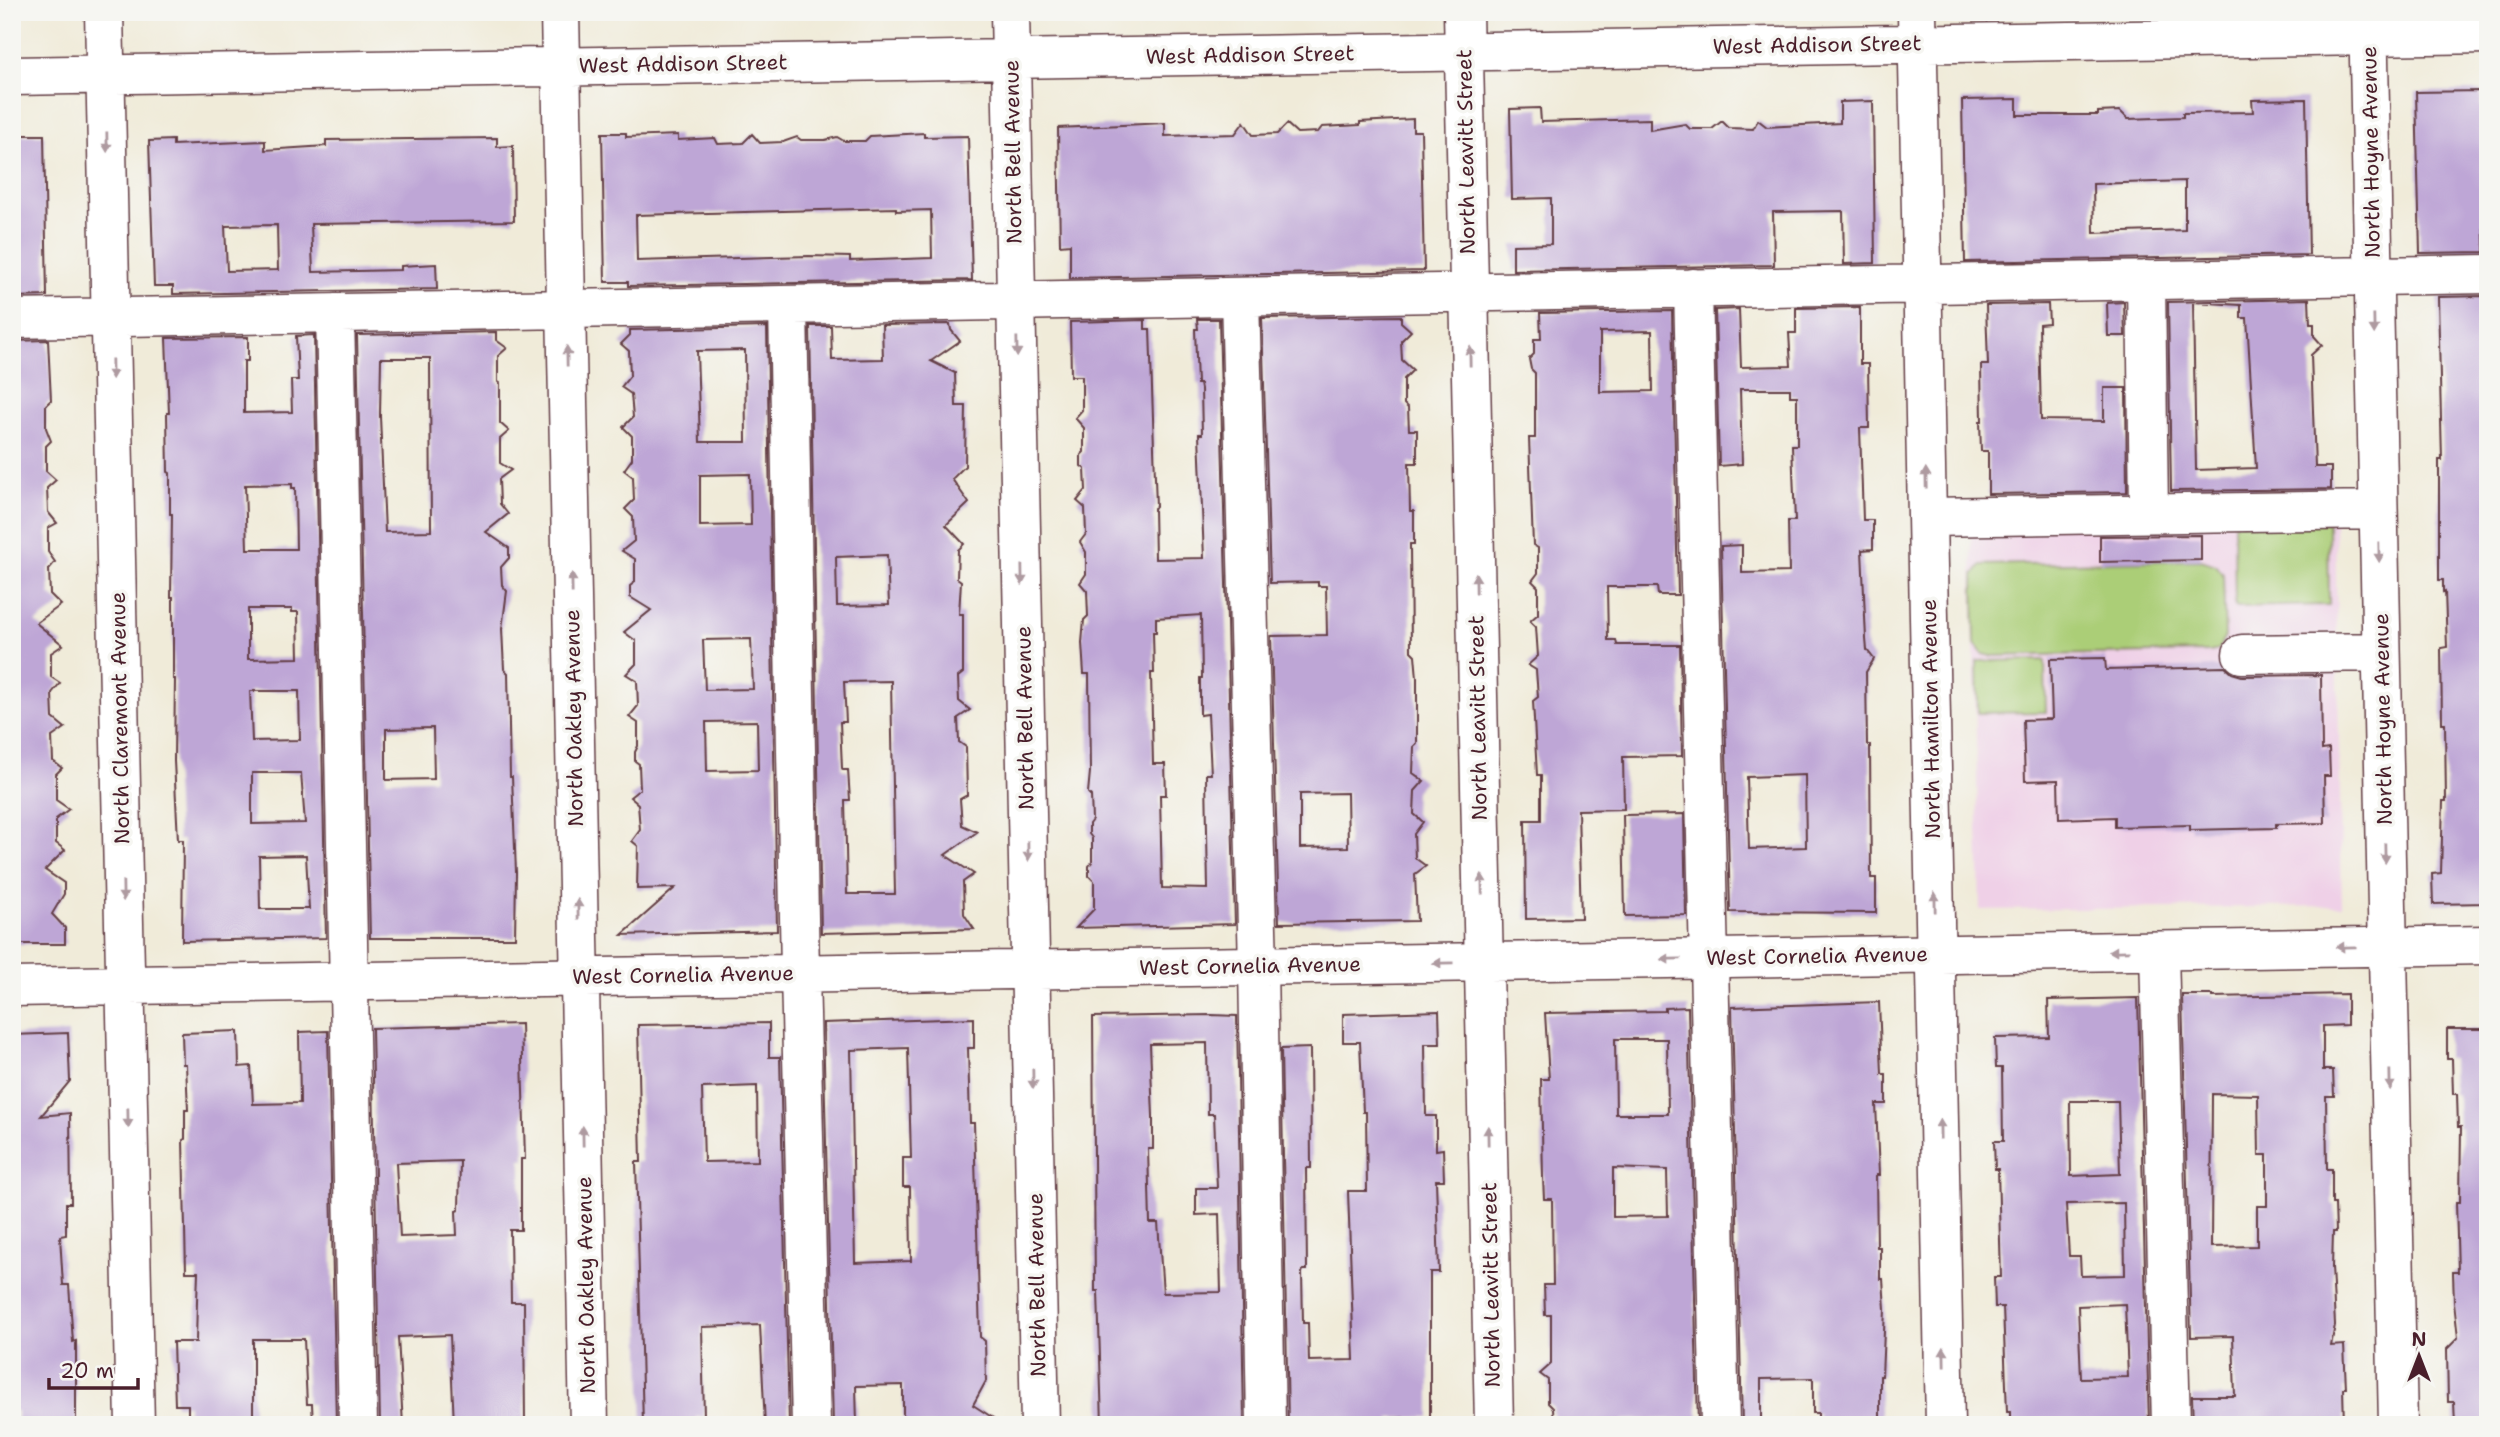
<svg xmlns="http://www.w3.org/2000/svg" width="2500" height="1437" font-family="'Shantell Sans',sans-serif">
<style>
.built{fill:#efd0e7}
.green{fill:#abce77;stroke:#7a7651;stroke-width:2}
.building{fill:#bea6d6;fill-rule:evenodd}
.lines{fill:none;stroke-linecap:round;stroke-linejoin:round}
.minor-casing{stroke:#633e45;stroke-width:41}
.minor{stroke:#fff;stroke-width:38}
.oneway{fill:#ae9aa0}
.labels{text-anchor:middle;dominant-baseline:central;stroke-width:7;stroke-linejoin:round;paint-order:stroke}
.street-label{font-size:21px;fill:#4a1f2b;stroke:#f6f6f2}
</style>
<rect width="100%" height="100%" fill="#f6f6f2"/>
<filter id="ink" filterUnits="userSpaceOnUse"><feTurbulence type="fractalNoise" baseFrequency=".0143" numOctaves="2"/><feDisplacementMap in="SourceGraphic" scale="14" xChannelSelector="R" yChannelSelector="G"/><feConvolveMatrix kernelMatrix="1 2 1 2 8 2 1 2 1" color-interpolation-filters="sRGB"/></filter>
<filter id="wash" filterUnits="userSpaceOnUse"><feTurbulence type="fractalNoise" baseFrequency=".00686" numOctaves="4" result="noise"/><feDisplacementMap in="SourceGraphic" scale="28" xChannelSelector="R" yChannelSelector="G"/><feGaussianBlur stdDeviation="1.57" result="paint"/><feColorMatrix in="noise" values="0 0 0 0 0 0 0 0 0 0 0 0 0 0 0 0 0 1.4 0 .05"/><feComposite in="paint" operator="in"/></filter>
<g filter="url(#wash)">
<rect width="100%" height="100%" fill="#f0ebd9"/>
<!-- built -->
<path class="built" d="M 2335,521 L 2342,906 L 1980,910 L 1971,526 Z"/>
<!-- green -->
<path class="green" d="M 2328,522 L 2329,605 L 2235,607 L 2234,523 Z
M 2201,560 L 2216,565 L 2223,574 L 2225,637 L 2218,649 L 2211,652 L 1991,656 L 1983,654 L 1975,644 L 1974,575 L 1981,565 Z
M 2045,660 L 2046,712 L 1978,713 L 1977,661 Z"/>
<g id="blocks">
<!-- building -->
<path class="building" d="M 2481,91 L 2481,107 L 2488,107 L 2488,185 L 2483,185 L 2484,252 L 2420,253 L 2416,92 Z
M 2017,99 L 2017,115 L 2098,115 L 2098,112 L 2120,111 L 2128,119 L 2183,117 L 2183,113 L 2253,112 L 2252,100 L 2306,99 L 2309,255 L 1965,262 L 1962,100 ZM 2185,181 L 2185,230 L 2094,233 L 2093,184 Z
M 1873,101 L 1875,263 L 1844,264 L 1843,211 L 1773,212 L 1774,265 L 1513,270 L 1513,245 L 1551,244 L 1551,198 L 1512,199 L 1510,109 L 1540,108 L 1541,122 L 1650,119 L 1650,130 L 1685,124 L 1690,129 L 1712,129 L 1722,121 L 1729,128 L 1753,129 L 1758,120 L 1767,127 L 1840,123 L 1840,102 Z
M 1413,119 L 1413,131 L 1421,131 L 1424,271 L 1070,278 L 1070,244 L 1060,245 L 1058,128 L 1165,123 L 1165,136 L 1235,134 L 1244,122 L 1253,135 L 1277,134 L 1287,124 L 1297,133 L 1318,132 L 1322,127 L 1360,125 L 1360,122 Z
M 602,133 L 626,133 L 626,137 L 678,135 L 678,140 L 715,138 L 718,144 L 743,143 L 752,134 L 760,143 L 783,142 L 797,137 L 801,140 L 825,140 L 837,137 L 844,141 L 865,141 L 870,136 L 924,133 L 924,137 L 968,136 L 972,280 L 628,286 L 628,282 L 605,282 ZM 896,208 L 896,211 L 931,210 L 932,258 L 850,261 L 850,257 L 809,256 L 637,261 L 636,215 Z
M 12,135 L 44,135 L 47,296 L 12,297 Z
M 497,138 L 497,147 L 513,146 L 514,221 L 311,224 L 313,272 L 401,270 L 401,266 L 436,264 L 437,289 L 173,294 L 173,286 L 154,286 L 149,141 L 173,140 L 173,145 L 265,141 L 265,150 L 326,146 L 326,140 ZM 277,225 L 278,270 L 227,271 L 225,226 Z
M 2488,296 L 2488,903 L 2433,904 L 2432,874 L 2441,873 L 2443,801 L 2446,801 L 2445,723 L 2442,723 L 2441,648 L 2447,647 L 2445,591 L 2443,592 L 2443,580 L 2439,580 L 2439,460 L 2442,460 L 2438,297 Z
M 2309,299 L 2310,324 L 2314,324 L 2314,336 L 2322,345 L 2311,355 L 2315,467 L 2331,467 L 2331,489 L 2171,491 L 2168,302 ZM 2193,302 L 2241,305 L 2241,318 L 2247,318 L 2256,468 L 2196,470 Z
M 2124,302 L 2125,336 L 2108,336 L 2107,303 Z
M 2048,304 L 2049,323 L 2039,324 L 2041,420 L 2104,421 L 2104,388 L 2126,388 L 2127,492 L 1988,494 L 1988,451 L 1981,451 L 1980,421 L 1982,421 L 1981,365 L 1988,365 L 1986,305 Z
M 1860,307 L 1860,364 L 1868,364 L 1869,428 L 1860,428 L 1863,520 L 1873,520 L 1873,549 L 1862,550 L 1866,639 L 1867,650 L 1874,659 L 1866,672 L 1867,745 L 1870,745 L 1871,878 L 1876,878 L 1876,913 L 1730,912 L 1721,546 L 1742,545 L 1742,573 L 1789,572 L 1788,521 L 1795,521 L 1792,445 L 1797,445 L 1797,396 L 1790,396 L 1790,389 L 1740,389 L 1742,464 L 1719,466 L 1715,310 L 1739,309 L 1741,367 L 1791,366 L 1789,333 L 1796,333 L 1796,308 ZM 1805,775 L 1806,847 L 1749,849 L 1747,777 Z
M 1672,311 L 1678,595 L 1658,595 L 1657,587 L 1607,587 L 1608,640 L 1616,640 L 1617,645 L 1680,645 L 1682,756 L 1623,757 L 1624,809 L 1578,810 L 1581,918 L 1526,919 L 1525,820 L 1541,820 L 1541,775 L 1537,775 L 1533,701 L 1538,697 L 1536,670 L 1528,665 L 1538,656 L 1536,627 L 1530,621 L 1538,614 L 1538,587 L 1532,581 L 1538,573 L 1538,548 L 1533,545 L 1529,438 L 1535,438 L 1535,373 L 1531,369 L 1529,359 L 1534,354 L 1534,339 L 1541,339 L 1540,313 ZM 1652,331 L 1653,391 L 1600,392 L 1600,332 Z
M 1401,316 L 1401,322 L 1411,331 L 1401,341 L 1402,360 L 1413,370 L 1404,379 L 1404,404 L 1408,408 L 1409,430 L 1417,430 L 1417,463 L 1409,463 L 1410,511 L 1414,511 L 1414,544 L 1410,544 L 1411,651 L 1415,655 L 1417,678 L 1417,744 L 1414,747 L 1413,773 L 1424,781 L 1415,791 L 1414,814 L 1423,822 L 1414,834 L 1415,858 L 1426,866 L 1415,874 L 1417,921 L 1279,923 L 1271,636 L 1327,635 L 1326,586 L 1318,586 L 1318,582 L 1270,583 L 1262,318 ZM 1347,793 L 1348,847 L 1300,848 L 1300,794 Z
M 1197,319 L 1219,319 L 1235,924 L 1076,928 L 1094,909 L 1094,881 L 1089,876 L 1089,866 L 1092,862 L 1092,838 L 1089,834 L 1089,824 L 1092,820 L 1091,796 L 1088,793 L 1090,772 L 1089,674 L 1084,674 L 1082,643 L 1084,620 L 1088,616 L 1087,591 L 1080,583 L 1086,574 L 1086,552 L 1080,542 L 1086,534 L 1085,508 L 1077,501 L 1086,490 L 1085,469 L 1081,466 L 1081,455 L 1084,452 L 1084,428 L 1075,418 L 1082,410 L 1082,376 L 1071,376 L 1070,322 L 1145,320 L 1145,329 L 1150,329 L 1156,507 L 1154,508 L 1155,559 L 1204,558 L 1199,434 L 1202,434 L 1201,389 L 1200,384 L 1197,384 L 1195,329 L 1198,329 ZM 1201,615 L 1202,678 L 1200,678 L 1200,715 L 1208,714 L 1211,774 L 1206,774 L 1208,889 L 1162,888 L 1160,795 L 1166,795 L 1165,764 L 1153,764 L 1151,673 L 1154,673 L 1153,632 L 1156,632 L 1156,618 Z
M 950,324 L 951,330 L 960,341 L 931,361 L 955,373 L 956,406 L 966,406 L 965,466 L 952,479 L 969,503 L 946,525 L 964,544 L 958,550 L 957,578 L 961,581 L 959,614 L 963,614 L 963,673 L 958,677 L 959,701 L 970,710 L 958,718 L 959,742 L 966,747 L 967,795 L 960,799 L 962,825 L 977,832 L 945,855 L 974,874 L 963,882 L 964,914 L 974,929 L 821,933 L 810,326 L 831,326 L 832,360 L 883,359 L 882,325 ZM 887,555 L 889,605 L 837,606 L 836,557 ZM 891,681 L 895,894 L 847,894 L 845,800 L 850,800 L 848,770 L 843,770 L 842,768 L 840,722 L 846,722 L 844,682 Z
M 767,327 L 777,931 L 622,935 L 675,888 L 637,889 L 638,846 L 632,841 L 640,830 L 638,804 L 630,797 L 640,789 L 639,764 L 635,761 L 635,752 L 638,746 L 638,723 L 629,717 L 638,706 L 637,681 L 626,674 L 636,664 L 636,641 L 624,632 L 651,610 L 630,597 L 630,586 L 635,582 L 635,559 L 622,551 L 634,541 L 633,517 L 625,509 L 634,500 L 633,477 L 624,470 L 632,459 L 632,436 L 623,427 L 633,417 L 631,394 L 621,387 L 630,376 L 629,351 L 621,344 L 630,335 L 630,330 ZM 745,350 L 746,442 L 700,442 L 697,351 ZM 750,474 L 751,525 L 700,526 L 700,475 ZM 751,639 L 753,689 L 705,690 L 703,640 ZM 757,721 L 758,770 L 707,771 L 706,722 Z
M 496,332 L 496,340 L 507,348 L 498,356 L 498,382 L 500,383 L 500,423 L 509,431 L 500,439 L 500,463 L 511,470 L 499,479 L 500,504 L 508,514 L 486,532 L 509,548 L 509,558 L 501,567 L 502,585 L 507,591 L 502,629 L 504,669 L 508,673 L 510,777 L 512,777 L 516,872 L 515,938 L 370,938 L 357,335 ZM 381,358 L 430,358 L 431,531 L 385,532 L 380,416 ZM 433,728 L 434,779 L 386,780 L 386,729 Z
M 314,335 L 326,938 L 182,941 L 183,840 L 178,840 L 174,761 L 175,679 L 173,679 L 173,597 L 171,597 L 172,514 L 170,514 L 170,473 L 168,472 L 167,413 L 169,413 L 166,338 L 248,337 L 248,361 L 244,361 L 244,413 L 292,412 L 291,380 L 298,380 L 296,336 ZM 292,484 L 292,488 L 295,488 L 296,549 L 247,549 L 245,485 ZM 248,609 L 292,609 L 292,612 L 298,612 L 299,658 L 248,659 ZM 250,691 L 299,691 L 300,740 L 252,741 ZM 252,773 L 301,773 L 305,823 L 252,824 ZM 306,855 L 309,909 L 260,909 L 259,856 Z
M 48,340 L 51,400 L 46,405 L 46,428 L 51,441 L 46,446 L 46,471 L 56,480 L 47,488 L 48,512 L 57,523 L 48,528 L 48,552 L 55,562 L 49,569 L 50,594 L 61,605 L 36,623 L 63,645 L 51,653 L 51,677 L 60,683 L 52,693 L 53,718 L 65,728 L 52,737 L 53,761 L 62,768 L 56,774 L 56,800 L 69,809 L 56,819 L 56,843 L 65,850 L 45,870 L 64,883 L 64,894 L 52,914 L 65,928 L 65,944 L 12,944 L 12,341 Z
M 2201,535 L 2201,560 L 2100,562 L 2100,536 Z
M 2105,658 L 2106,670 L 2225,667 L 2232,673 L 2242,676 L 2321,675 L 2322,750 L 2329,749 L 2330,776 L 2324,776 L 2325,823 L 2276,824 L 2276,828 L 2190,830 L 2190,825 L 2115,827 L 2115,817 L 2059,819 L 2058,780 L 2025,781 L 2023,720 L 2052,719 L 2050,659 Z
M 1684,814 L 1686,915 L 1625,916 L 1623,815 Z
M 2347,994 L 2347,1025 L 2323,1026 L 2323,1070 L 2333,1070 L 2334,1096 L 2326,1096 L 2327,1169 L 2332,1169 L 2332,1204 L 2335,1204 L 2336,1232 L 2333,1232 L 2332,1267 L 2335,1325 L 2331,1346 L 2344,1345 L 2346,1388 L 2343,1388 L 2344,1425 L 2193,1425 L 2192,1396 L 2235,1396 L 2233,1336 L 2191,1337 L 2182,995 L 2213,995 L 2213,997 ZM 2212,1094 L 2258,1095 L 2259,1155 L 2267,1155 L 2267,1206 L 2257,1206 L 2257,1246 L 2211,1247 Z
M 2138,998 L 2149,1425 L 2010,1425 L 2010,1412 L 2007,1412 L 2003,1307 L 1995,1307 L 1994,1277 L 2001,1277 L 1998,1169 L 1995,1169 L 1994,1141 L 2003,1141 L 2002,1068 L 1996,1068 L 1995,1038 L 2049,1037 L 2048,1000 ZM 2070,1101 L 2118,1101 L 2120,1174 L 2071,1176 ZM 2124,1203 L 2125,1275 L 2081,1276 L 2080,1256 L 2069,1256 L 2066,1204 ZM 2125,1304 L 2128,1377 L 2081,1378 L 2078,1306 Z
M 1879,1002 L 1882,1074 L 1886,1074 L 1886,1104 L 1876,1104 L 1879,1175 L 1876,1175 L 1877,1247 L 1880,1247 L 1880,1279 L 1883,1279 L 1885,1309 L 1882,1376 L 1880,1376 L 1880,1425 L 1818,1425 L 1818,1413 L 1813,1413 L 1813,1378 L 1761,1379 L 1761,1425 L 1742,1425 L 1732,1007 Z
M 1688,1007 L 1698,1425 L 1678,1425 L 1678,1419 L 1623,1420 L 1623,1425 L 1554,1425 L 1553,1408 L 1548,1403 L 1548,1380 L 1540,1374 L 1551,1364 L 1551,1315 L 1545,1315 L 1544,1285 L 1553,1285 L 1552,1199 L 1544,1199 L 1543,1178 L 1541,1079 L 1549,1079 L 1545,1013 L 1665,1011 L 1665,1008 ZM 1615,1039 L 1667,1039 L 1668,1114 L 1616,1114 ZM 1613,1168 L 1667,1170 L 1668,1216 L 1613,1217 Z
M 1439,1011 L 1440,1044 L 1425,1044 L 1426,1116 L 1436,1116 L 1436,1150 L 1443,1149 L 1444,1180 L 1436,1180 L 1439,1272 L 1430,1272 L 1430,1417 L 1390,1418 L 1390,1425 L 1288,1425 L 1281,1049 L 1310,1048 L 1311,1168 L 1306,1168 L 1307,1270 L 1303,1270 L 1302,1273 L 1303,1323 L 1308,1323 L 1309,1361 L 1354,1360 L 1348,1191 L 1367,1191 L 1366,1112 L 1363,1112 L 1360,1042 L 1343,1042 L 1343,1014 Z
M 1211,1015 L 1237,1016 L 1244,1421 L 1102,1424 L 1098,1291 L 1095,1291 L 1093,1017 ZM 1207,1043 L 1208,1114 L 1214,1114 L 1217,1188 L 1196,1188 L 1196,1215 L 1219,1214 L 1221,1292 L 1163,1293 L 1158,1223 L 1150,1223 L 1148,1149 L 1153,1149 L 1153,1116 L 1150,1044 Z
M 974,1018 L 974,1048 L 968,1048 L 970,1123 L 974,1123 L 980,1337 L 985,1341 L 986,1381 L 973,1405 L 1004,1425 L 903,1425 L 903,1385 L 856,1386 L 857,1425 L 833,1425 L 823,1023 ZM 908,1048 L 911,1158 L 903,1158 L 903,1187 L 910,1187 L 911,1261 L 855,1263 L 851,1050 Z
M 769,1023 L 769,1057 L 780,1057 L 789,1425 L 765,1425 L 760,1325 L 702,1327 L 704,1417 L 696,1417 L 696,1425 L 643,1425 L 637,1197 L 636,1162 L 641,1162 L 638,1025 ZM 757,1086 L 758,1161 L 704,1162 L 702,1088 Z
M 521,1024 L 525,1159 L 521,1159 L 521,1230 L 510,1230 L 511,1302 L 524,1302 L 525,1425 L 454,1425 L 450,1335 L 398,1337 L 403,1425 L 380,1425 L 372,1028 ZM 460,1161 L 459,1210 L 456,1211 L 457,1235 L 400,1237 L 396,1163 Z
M 2447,1029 L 2488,1029 L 2488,1425 L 2455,1425 L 2454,1402 L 2448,1402 L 2447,1349 L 2458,1338 L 2454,1302 L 2453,1272 L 2458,1272 L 2456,1202 L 2460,1202 L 2461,1127 L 2458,1127 L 2457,1094 L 2453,1094 L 2452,1059 L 2447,1059 Z
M 238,1031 L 239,1067 L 251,1066 L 253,1104 L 300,1103 L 299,1032 L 328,1031 L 336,1425 L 313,1425 L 312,1404 L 307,1404 L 304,1339 L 253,1339 L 253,1425 L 188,1425 L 188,1405 L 175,1405 L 173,1342 L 196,1342 L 197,1301 L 198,1272 L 186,1272 L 183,1140 L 185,1139 L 185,1110 L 188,1110 L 186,1064 L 183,1064 L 182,1033 Z
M 68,1033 L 70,1081 L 41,1116 L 70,1113 L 71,1203 L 66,1203 L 66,1235 L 60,1236 L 63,1285 L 69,1285 L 73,1342 L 76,1341 L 76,1425 L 17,1425 L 17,1411 L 12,1411 L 12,1035 Z"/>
</g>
</g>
<g filter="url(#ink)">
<use href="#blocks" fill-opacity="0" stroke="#633e45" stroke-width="2"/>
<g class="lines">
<defs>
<path id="minor" d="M 104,12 L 135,1425
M 560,12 L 589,1425
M 1010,12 L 1040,1425
M 1463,12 L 1494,1425
M 1917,12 L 1945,1425
M 2368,12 L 2398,1425
M 12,76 L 2488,34
M 2146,280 L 2149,513
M 1693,288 L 1720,1425
M 1240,297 L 1258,966 L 1266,1425
M 788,305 L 800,973 L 811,1425
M 335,313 L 358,1425
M 12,319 L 2488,274
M 1927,517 L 2378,510
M 2242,654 L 2381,652
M 2159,951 L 2171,1425
M 12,987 L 2488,945"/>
</defs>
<!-- minor casing -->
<use href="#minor" class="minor-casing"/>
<!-- minor -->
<use href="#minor" class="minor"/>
</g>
<!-- one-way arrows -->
<defs><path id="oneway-solid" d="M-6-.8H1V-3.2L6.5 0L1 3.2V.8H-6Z" transform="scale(1.75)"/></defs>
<g class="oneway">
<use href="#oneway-solid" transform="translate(107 142) rotate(89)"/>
<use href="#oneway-solid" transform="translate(2374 324) rotate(89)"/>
<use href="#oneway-solid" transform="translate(1017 347) rotate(89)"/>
<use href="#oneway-solid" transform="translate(567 356) rotate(-91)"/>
<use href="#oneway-solid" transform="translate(1470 356) rotate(-91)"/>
<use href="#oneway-solid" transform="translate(112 369) rotate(89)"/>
<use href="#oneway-solid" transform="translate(1926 478) rotate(-91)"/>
<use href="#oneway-solid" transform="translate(2379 552) rotate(89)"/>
<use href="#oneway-solid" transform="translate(1022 575) rotate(89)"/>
<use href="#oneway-solid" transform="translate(572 583) rotate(-91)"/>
<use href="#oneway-solid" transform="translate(1476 583) rotate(-91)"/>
<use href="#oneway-solid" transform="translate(1028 851) rotate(89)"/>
<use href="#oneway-solid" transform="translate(2385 853) rotate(89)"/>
<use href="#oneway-solid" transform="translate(1482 884) rotate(-91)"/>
<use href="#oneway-solid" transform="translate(123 891) rotate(89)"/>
<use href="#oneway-solid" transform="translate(1935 902) rotate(-91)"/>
<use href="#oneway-solid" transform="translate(578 909) rotate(-91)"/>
<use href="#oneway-solid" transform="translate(2346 947) rotate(179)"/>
<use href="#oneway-solid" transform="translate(2119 951) rotate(179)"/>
<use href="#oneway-solid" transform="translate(1671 959) rotate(179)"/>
<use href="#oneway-solid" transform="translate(1443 963) rotate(179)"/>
<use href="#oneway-solid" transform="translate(1033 1079) rotate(89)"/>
<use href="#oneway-solid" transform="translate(2390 1080) rotate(89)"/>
<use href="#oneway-solid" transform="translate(128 1118) rotate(89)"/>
<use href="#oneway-solid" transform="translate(1940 1129) rotate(-91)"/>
<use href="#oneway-solid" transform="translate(583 1136) rotate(-91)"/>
<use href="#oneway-solid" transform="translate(1488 1136) rotate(-91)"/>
<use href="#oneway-solid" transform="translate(1944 1357) rotate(-91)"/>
</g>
</g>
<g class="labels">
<!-- street labels -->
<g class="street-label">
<text transform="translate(1817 45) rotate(-1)">West Addison Street</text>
<text transform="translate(1250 55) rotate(-1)">West Addison Street</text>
<text transform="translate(683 64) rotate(-1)">West Addison Street</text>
<text transform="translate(1013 152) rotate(-91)">North Bell Avenue</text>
<text transform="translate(1466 152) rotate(-91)">North Leavitt Street</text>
<text transform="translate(2371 152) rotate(-91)">North Hoyne Avenue</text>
<text transform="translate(120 718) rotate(-91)">North Claremont Avenue</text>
<text transform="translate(574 718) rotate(-91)">North Oakley Avenue</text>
<text transform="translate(1025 718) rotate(-91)">North Bell Avenue</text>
<text transform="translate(1478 718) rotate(-91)">North Leavitt Street</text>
<text transform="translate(1931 719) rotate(-91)">North Hamilton Avenue</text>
<text transform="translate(2383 719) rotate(-91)">North Hoyne Avenue</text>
<text transform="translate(1817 956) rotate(-1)">West Cornelia Avenue</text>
<text transform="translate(1250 966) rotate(-1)">West Cornelia Avenue</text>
<text transform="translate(683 975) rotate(-1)">West Cornelia Avenue</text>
<text transform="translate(586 1285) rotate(-91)">North Oakley Avenue</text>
<text transform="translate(1037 1285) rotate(-91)">North Bell Avenue</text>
<text transform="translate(1491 1285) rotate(-91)">North Leavitt Street</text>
</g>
</g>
<!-- margin -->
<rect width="2500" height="1437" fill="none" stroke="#f6f6f2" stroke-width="42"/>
<!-- north arrow -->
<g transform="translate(2419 1356)" stroke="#f6f6f2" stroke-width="5" paint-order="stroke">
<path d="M0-5L12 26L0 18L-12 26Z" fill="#4a1f2b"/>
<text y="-10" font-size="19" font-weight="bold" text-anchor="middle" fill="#4a1f2b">N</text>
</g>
<!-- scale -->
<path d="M49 1378v10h89v-10" fill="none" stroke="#4a1f2b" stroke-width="3.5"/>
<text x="60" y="1378" font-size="21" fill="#4a1f2b" stroke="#f6f6f2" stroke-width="5" paint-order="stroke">20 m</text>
</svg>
